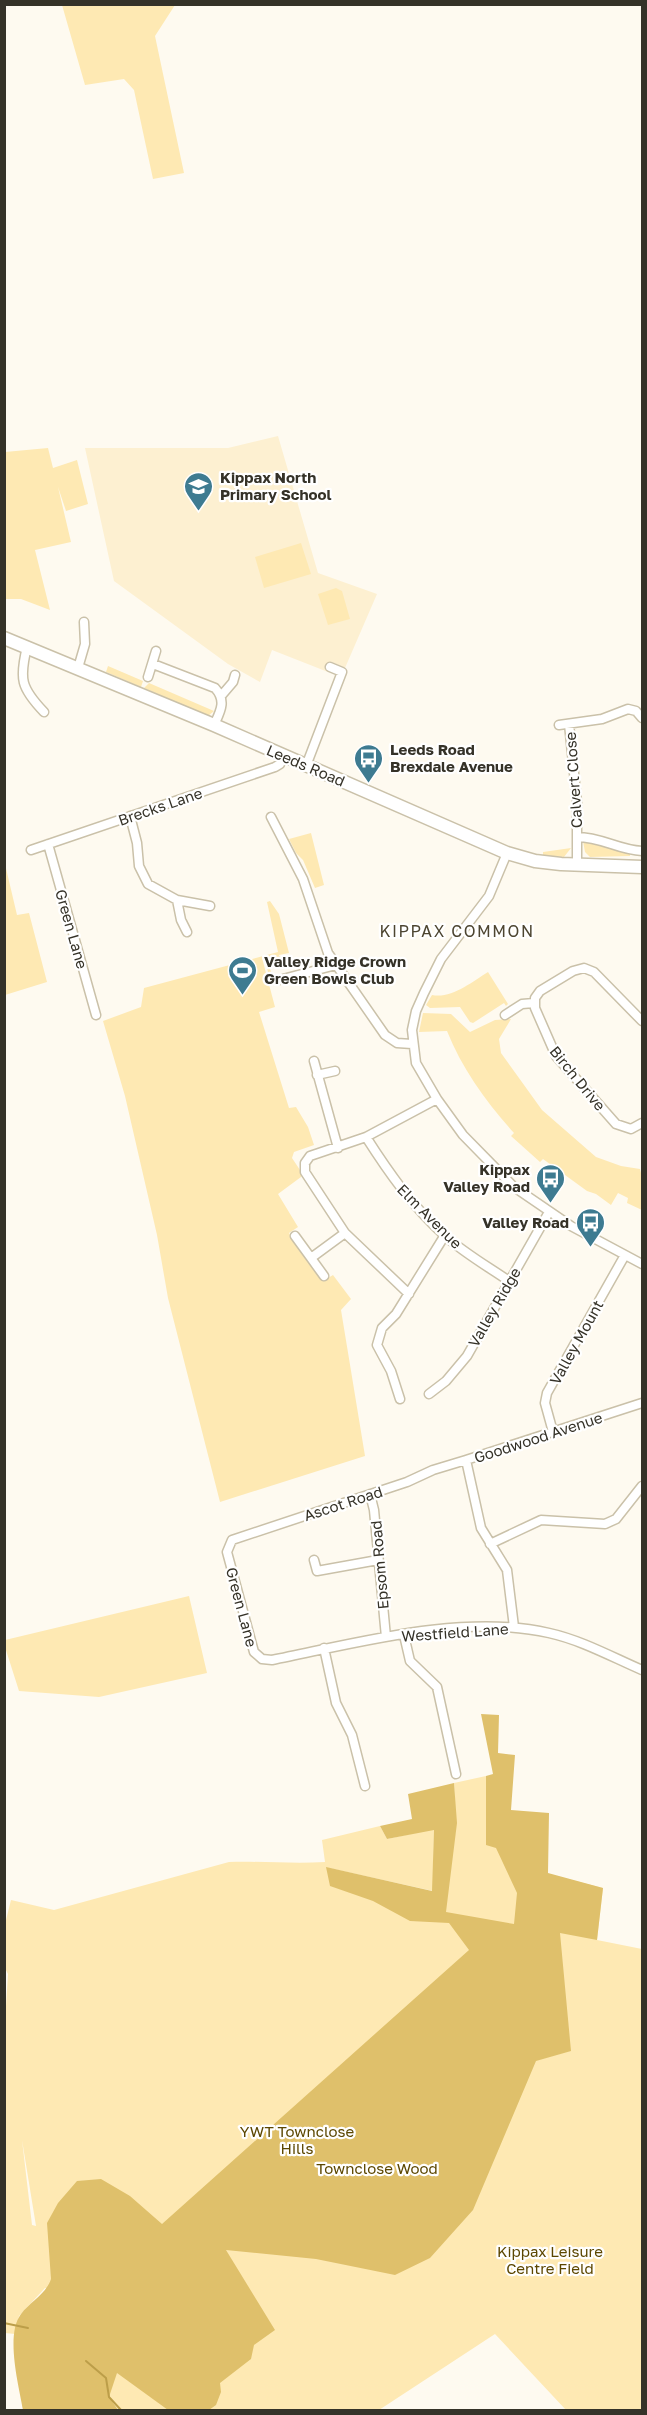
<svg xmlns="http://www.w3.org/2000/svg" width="647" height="2415" font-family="'Golos Text',sans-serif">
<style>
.built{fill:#fdf0d1}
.green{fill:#fee9b3;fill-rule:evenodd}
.forest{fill:#dfc06b}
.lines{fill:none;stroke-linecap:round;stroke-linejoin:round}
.stream{stroke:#bc9e49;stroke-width:2}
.minor-casing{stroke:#cac1a9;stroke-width:11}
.secondary-casing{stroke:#cac1a9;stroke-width:15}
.minor{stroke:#fff;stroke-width:8}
.secondary{stroke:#fff;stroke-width:12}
.labels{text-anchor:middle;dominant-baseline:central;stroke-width:4.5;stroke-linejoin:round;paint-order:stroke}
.poi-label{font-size:15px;font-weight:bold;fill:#353228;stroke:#fff;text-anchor:start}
.street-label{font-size:15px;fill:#353228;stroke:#fff}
.park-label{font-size:15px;fill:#5c4700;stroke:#fff}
.neighbourhood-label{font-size:16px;letter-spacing:1.5px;fill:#4d4531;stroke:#fff}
</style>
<rect width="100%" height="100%" fill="#fefaf0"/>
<!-- built -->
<path class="built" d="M 278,436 L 318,573 L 377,594 L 345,668 L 332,662 L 328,672 L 272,650 L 260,682 L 228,664 L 114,581 L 85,448 L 228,448 Z"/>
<!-- green -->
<path class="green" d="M 62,5 L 175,5 L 155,36 L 184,173 L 153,179 L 134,90 L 124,79 L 85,85 Z
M 48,448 L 53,468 L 77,460 L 88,504 L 66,511 L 58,487 L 71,542 L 35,550 L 50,610 L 21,599 L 4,599 L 5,452 Z
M 301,543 L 311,574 L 264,588 L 255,557 Z
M 336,588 L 342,591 L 350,619 L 328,625 L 318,594 Z
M 108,666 L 143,681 L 141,687 L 106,672 Z
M 149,683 L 214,711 L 208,716 L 144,688 Z
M 311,833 L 324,885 L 315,888 L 303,860 L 296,853 L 289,839 Z
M 583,841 L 599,841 L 630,853 L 630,856 L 590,857 L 585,852 Z
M 571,848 L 564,857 L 543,856 L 543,852 Z
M 5,864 L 17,915 L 29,913 L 47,982 L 5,995 Z
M 270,901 L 279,914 L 289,953 L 279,955 L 280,958 L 268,961 L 271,972 L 268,972 L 265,958 L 262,958 L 275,1007 L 259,1012 L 289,1108 L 296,1107 L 308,1127 L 314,1145 L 294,1152 L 292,1158 L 302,1173 L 301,1177 L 278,1194 L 298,1227 L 289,1233 L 323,1281 L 333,1275 L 351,1299 L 341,1310 L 365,1456 L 220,1502 L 168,1298 L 157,1235 L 125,1096 L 103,1021 L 141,1007 L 144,988 L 278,952 L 267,902 Z
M 488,972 L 508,1004 L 506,1006 L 504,1003 L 473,1023 L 470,1022 L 460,1007 L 430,1008 L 426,1005 L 432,995 C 451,999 472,982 488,972 Z
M 423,1013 L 451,1014 L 470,1032 L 495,1020 L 511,1019 L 499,1039 L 501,1053 L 542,1110 L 596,1157 L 621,1166 L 640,1169 L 642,1177 L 642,1210 L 627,1203 L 628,1198 L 618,1193 L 611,1205 L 596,1194 L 587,1191 L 543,1159 L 540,1162 L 511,1136 L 514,1133 C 487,1103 462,1069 447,1031 L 419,1032 Z
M 189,1596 L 207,1673 L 99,1697 L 19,1691 L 5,1647 L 5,1640 Z
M 486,1776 L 486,1833 L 548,1840 L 548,1874 L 603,1888 L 597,1940 L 642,1949 L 642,2410 L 566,2410 L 495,2334 L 379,2410 L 91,2410 L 59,2289 L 45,2288 L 19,2316 L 15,2334 L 5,2333 L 4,1995 L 6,2006 L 8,1974 L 5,1968 L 4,1928 L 11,1900 L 54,1910 L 229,1862 C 261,1861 293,1864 325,1862 L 322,1840 L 380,1826 L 387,1839 L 434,1829 L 433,1891 L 329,1868 L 437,1898 L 456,1830 L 454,1783 ZM 22,2140 L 36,2226 L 32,2225 Z"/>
<!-- forest -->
<path class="forest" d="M 481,1714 L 499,1715 L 498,1753 L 515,1755 L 511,1810 L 549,1813 L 548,1873 L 603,1888 L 597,1940 L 560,1933 L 571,2051 L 536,2061 L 473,2210 L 430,2258 L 395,2275 L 316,2259 L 226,2250 L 275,2330 L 254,2345 L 251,2359 L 220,2383 L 221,2392 L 216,2405 L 209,2410 L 168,2410 L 117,2373 L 109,2397 L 118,2410 L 23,2410 C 19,2386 5,2335 21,2314 C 30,2302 46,2294 51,2279 L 47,2223 L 58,2203 L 77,2181 L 101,2179 L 130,2196 L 162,2224 L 469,1950 L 449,1923 L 410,1921 L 373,1901 L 330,1886 L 326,1867 L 432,1891 L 434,1830 L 387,1839 L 380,1826 L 412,1819 L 408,1794 L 454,1783 L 457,1823 L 446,1912 L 514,1924 L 517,1893 L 496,1848 L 486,1845 L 486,1776 L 493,1774 Z"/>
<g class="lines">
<!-- stream -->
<path class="stream" d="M 4,2323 L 28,2328
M 86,2361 L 106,2378 L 109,2397 L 121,2410"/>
<defs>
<path id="minor" d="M 27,647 C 19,679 21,688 44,712
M 153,664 L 215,688 C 227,701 220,712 214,725
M 78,668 L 85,644 L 84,622
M 148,677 L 156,651
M 221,696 L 233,682 L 235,675
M 569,724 L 577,802 L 577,865
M 559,725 L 602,719 L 628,709 L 636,711 L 642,718
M 306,766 L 342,672 L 330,667
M 130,816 L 137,843 L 139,866 L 148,884 L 177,900 L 210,906
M 271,817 L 303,879 L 328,953 L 385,1035 L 397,1043 L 412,1044
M 577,837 C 602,837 618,850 642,851
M 48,844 L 96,1015
M 31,850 L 275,767 L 280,764 L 284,756
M 507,853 L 489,896 L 441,959 L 424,993 L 416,1011 L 412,1030 L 416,1063 L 437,1099 L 463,1135 L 514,1187 L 571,1226 L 642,1264
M 177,900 L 181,920 L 187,932
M 279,980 L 336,965
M 505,1015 L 522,1004 L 534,1003
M 642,1021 L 594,972 L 584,968 L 573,971 L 540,991 L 535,998 L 535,1008 L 556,1056 L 616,1124 L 631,1129 L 642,1123
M 314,1061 L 338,1148
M 317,1075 L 335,1071
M 366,1137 C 389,1173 413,1207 444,1235 C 464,1253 487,1266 509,1281
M 295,1236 L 311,1258
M 324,1276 L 311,1258 L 345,1233
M 409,1294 L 345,1233 L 305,1172 L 305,1163 L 310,1156 L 366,1137 L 437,1099
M 429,1394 L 446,1381 L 467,1356 L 549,1212
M 400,1399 L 391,1371 L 377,1345 L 382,1328 L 396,1314 L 445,1235
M 553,1432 L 545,1403 L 547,1393 L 625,1255
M 466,1460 L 433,1470 L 407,1482 L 232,1540 L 227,1552 L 254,1652 L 262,1659 L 272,1660 C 357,1643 464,1613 549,1633 C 581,1640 612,1657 642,1670
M 370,1494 L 374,1510 L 386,1637
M 490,1544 L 541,1520 L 605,1524 L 616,1519 L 642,1486
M 314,1560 L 317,1571 L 378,1560
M 514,1627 L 507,1570 L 481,1528 L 466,1460 L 642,1403
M 404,1635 L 410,1661 L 437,1687 L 456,1774
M 324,1648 L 336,1703 L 352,1735 L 365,1786"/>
<path id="secondary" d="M 4,638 L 214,725 L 507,853 L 535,861 L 561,864 L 642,867"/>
</defs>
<!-- minor casing -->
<use href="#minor" class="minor-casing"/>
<!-- secondary casing -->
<use href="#secondary" class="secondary-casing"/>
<!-- minor -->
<use href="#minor" class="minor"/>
<!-- secondary -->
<use href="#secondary" class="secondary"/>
</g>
<!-- icons -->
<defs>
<symbol id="school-pin" viewBox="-11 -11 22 30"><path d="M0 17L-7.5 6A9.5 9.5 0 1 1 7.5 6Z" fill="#3e7b91" stroke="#fff"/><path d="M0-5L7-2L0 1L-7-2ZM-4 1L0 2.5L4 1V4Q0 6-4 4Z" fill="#fff"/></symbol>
<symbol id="bus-pin" viewBox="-11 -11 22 30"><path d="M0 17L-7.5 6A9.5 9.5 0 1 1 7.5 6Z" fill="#3e7b91" stroke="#fff"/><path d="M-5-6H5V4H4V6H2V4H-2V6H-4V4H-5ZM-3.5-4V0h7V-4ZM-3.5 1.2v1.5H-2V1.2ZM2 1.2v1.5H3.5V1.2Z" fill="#fff"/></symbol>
<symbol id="stadium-pin" viewBox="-11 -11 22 30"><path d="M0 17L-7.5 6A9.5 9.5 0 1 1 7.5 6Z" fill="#3e7b91" stroke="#fff"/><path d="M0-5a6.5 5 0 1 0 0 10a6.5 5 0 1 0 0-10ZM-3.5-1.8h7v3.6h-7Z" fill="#fff"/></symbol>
</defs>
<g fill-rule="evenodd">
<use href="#school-pin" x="182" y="470" width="33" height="45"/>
<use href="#bus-pin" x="352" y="742" width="33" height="45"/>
<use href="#stadium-pin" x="226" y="954" width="33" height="45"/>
<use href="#bus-pin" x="534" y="1162" width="33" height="45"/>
<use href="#bus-pin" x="574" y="1206" width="33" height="45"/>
</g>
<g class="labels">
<!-- poi labels -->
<g class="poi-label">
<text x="220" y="477">Kippax North<tspan x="220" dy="17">Primary School</tspan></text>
<text x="390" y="749">Leeds Road<tspan x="390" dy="17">Brexdale Avenue</tspan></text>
<text x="264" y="961">Valley Ridge Crown<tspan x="264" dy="17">Green Bowls Club</tspan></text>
<text x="530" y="1169" text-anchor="end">Kippax<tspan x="530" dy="17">Valley Road</tspan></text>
<text x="569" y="1222" text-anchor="end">Valley Road</text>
</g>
<!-- street labels -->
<g class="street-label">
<text transform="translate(306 765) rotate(23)">Leeds Road</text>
<text transform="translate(573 780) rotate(-94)">Calvert Close</text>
<text transform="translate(160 806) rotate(-19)">Brecks Lane</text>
<text transform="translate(72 929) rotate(74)">Green Lane</text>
<text transform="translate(578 1078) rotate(51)">Birch Drive</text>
<text transform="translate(430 1216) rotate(45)">Elm Avenue</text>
<text transform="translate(494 1307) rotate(-60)">Valley Ridge</text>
<text transform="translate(576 1342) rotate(-61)">Valley Mount</text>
<text transform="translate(538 1437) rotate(-18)">Goodwood Avenue</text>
<text transform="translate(343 1503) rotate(-18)">Ascot Road</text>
<text transform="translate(379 1565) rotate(-95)">Epsom Road</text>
<text transform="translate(242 1607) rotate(75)">Green Lane</text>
<text transform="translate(455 1632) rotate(-4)">Westfield Lane</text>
</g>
<!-- park labels -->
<g class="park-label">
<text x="297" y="2131">YWT Townclose<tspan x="297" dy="17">Hills</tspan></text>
<text x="377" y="2168">Townclose Wood</text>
<text x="550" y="2251">Kippax Leisure<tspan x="550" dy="17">Centre Field</tspan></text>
</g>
<!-- neighbourhood labels -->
<g class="neighbourhood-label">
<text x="457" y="931">KIPPAX COMMON</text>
</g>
</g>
<!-- border -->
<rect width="647" height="2415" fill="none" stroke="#353228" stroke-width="12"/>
</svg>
